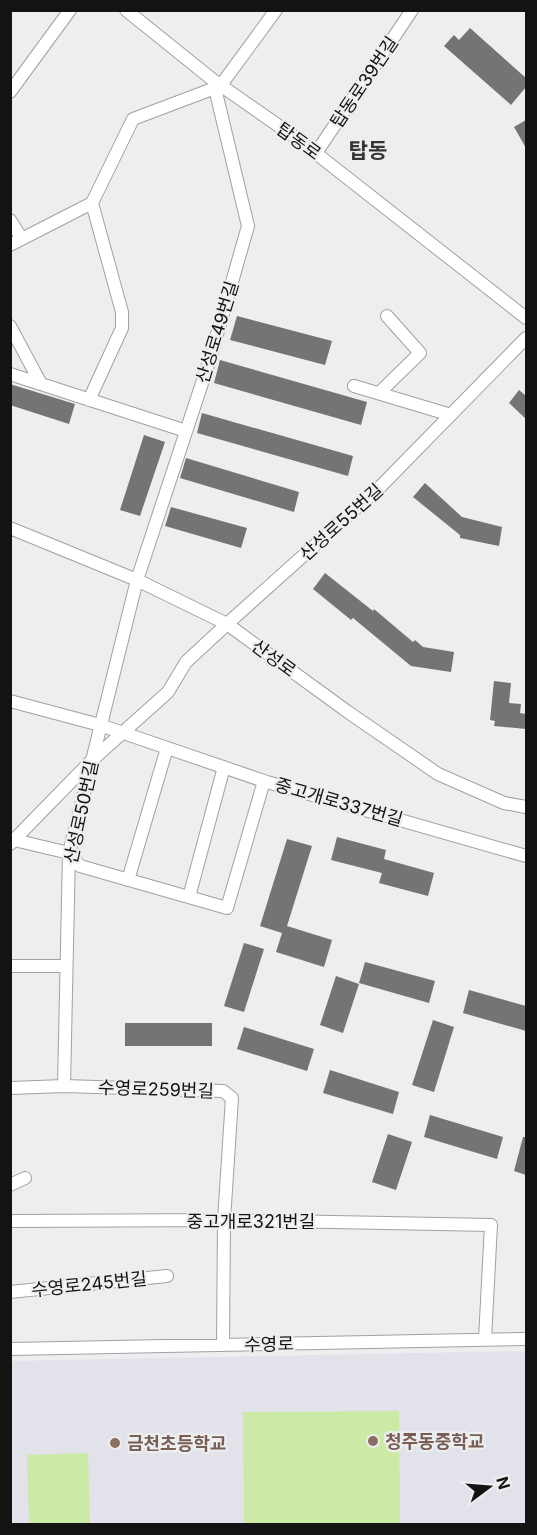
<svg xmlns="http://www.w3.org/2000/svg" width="537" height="1535" font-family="Inter,'Noto Sans KR',sans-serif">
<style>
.built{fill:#e1e2ea}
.green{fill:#cbeaa6}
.building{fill:#757473}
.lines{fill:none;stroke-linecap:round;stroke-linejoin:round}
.minor-casing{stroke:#a1a1a2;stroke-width:14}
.minor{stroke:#fff;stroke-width:12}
.education-dot{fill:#8d6e63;stroke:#edeeef;stroke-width:2}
.labels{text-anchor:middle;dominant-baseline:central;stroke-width:4.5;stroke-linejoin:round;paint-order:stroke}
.street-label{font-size:18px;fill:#131313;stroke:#edeeef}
.education-label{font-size:18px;font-weight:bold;fill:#785e54;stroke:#edeeef;text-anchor:start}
.quarter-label{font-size:21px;font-weight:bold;fill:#353536;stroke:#edeeef}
</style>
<rect width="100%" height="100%" fill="#edeeef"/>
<!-- built -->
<path class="built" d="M 526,1351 L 526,1524 L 11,1524 L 10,1361 Z"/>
<!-- green -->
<path class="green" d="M 399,1411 L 400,1524 L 244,1524 L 243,1412 Z
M 88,1453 L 90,1524 L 29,1524 L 27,1455 Z"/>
<!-- building -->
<path class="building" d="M 470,28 L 526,78 L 526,87 L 511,105 L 444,46 L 454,35 L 459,40 Z
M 526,120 L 526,148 L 514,127 Z
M 237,316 L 332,341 L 325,365 L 230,340 Z
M 220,360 L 367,402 L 361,425 L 214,383 Z
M 10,384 L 75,404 L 69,424 L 10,405 Z
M 519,390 L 526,396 L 526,419 L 509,403 Z
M 202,413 L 353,456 L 348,476 L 197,433 Z
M 144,435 L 165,442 L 140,516 L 120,510 Z
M 186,458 L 299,492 L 294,512 L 180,478 Z
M 425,483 L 462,517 L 502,527 L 499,546 L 460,538 L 460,535 L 413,497 Z
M 171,507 L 247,528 L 241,548 L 165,526 Z
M 325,573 L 373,611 L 374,609 L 413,642 L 415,640 L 423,647 L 454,652 L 451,672 L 411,666 L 353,618 L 351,620 L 313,589 Z
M 494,681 L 511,683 L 509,703 L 521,704 L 520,713 L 526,714 L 526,729 L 494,726 L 495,721 L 490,720 Z
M 337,837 L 386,850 L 384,859 L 434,873 L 428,896 L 379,883 L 382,873 L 331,860 Z
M 287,839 L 312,846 L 287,926 L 332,940 L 324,967 L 276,952 L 282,933 L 260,926 Z
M 244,943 L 264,949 L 244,1012 L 224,1006 Z
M 365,962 L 435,981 L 429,1003 L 359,983 Z
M 336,976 L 359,984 L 343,1033 L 320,1025 Z
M 469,990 L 526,1006 L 526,1031 L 463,1013 Z
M 433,1020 L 454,1027 L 434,1092 L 412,1085 Z
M 125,1023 L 212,1023 L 212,1046 L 125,1046 Z
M 244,1027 L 314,1049 L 307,1071 L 237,1049 Z
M 330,1070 L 399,1092 L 393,1114 L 323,1093 Z
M 430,1115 L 503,1137 L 497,1159 L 424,1137 Z
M 388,1134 L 412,1142 L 396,1190 L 372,1182 Z
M 523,1137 L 526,1137 L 526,1175 L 514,1171 Z"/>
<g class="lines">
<defs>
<path id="minor" d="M 126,10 L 213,80 L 299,140 L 526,318
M 221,85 L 276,10
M 10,92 L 70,10
M 316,153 L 412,10
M 10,220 L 22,239
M 10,245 L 92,203
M 10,326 L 41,384
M 10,374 L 186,431
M 354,386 L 451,415
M 379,393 L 420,353 L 387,316
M 89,400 L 122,328 L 122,312 L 92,203 L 133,119 L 215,88
M 10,528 L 137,580 L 227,624 L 348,712 L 438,774 L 504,803 L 526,807
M 10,701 L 100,725 L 267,782 L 526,856
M 10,839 L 69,853 L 80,866 L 227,908 L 264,781
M 10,844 L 91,761 L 168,692 L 186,662 L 227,624 L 381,486 L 526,338
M 128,880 L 167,748
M 189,897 L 224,767
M 10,966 L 65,966
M 64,1086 L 69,853 L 137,580 L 210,359 L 248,226 L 213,80
M 10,1088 L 64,1086 L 223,1091 L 232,1098 L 224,1220 L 223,1345
M 10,1185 L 25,1178
M 10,1221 L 224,1220 L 491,1225 L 485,1339
M 10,1292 L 167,1276
M 10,1349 L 526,1339"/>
</defs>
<!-- minor casing -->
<use href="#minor" class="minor-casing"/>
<!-- minor -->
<use href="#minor" class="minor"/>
</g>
<!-- markers -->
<g class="education-dot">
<circle cx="373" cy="1441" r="6"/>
<circle cx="115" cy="1443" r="6"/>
</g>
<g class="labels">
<!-- street labels -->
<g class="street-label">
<text transform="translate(364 82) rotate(-56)">탑동로39번길</text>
<text transform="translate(299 141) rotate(36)">탑동로</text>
<text transform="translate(217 332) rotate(-73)">산성로49번길</text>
<text transform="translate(341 522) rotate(-42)">산성로55번길</text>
<text transform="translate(274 658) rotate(36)">산성로</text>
<text transform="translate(339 802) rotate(16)">중고개로337번길</text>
<text transform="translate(81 812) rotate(-78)">산성로50번길</text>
<text transform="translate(156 1089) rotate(2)">수영로259번길</text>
<text x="251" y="1221">중고개로321번길</text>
<text transform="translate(89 1284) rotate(-6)">수영로245번길</text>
<text transform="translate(269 1344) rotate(-1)">수영로</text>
</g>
<!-- education labels -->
<g class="education-label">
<text x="385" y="1441">청주동중학교</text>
<text x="127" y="1443">금천초등학교</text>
</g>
<!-- quarter labels -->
<g class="quarter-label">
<text x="368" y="150">탑동</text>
</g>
</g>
<!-- border -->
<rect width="537" height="1535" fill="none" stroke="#131313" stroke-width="24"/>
<!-- north arrow -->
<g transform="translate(489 1487) rotate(74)" stroke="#edeeef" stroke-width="4.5" paint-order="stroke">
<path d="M0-4.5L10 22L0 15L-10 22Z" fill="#131313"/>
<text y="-9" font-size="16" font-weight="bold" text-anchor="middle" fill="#131313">N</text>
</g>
</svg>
